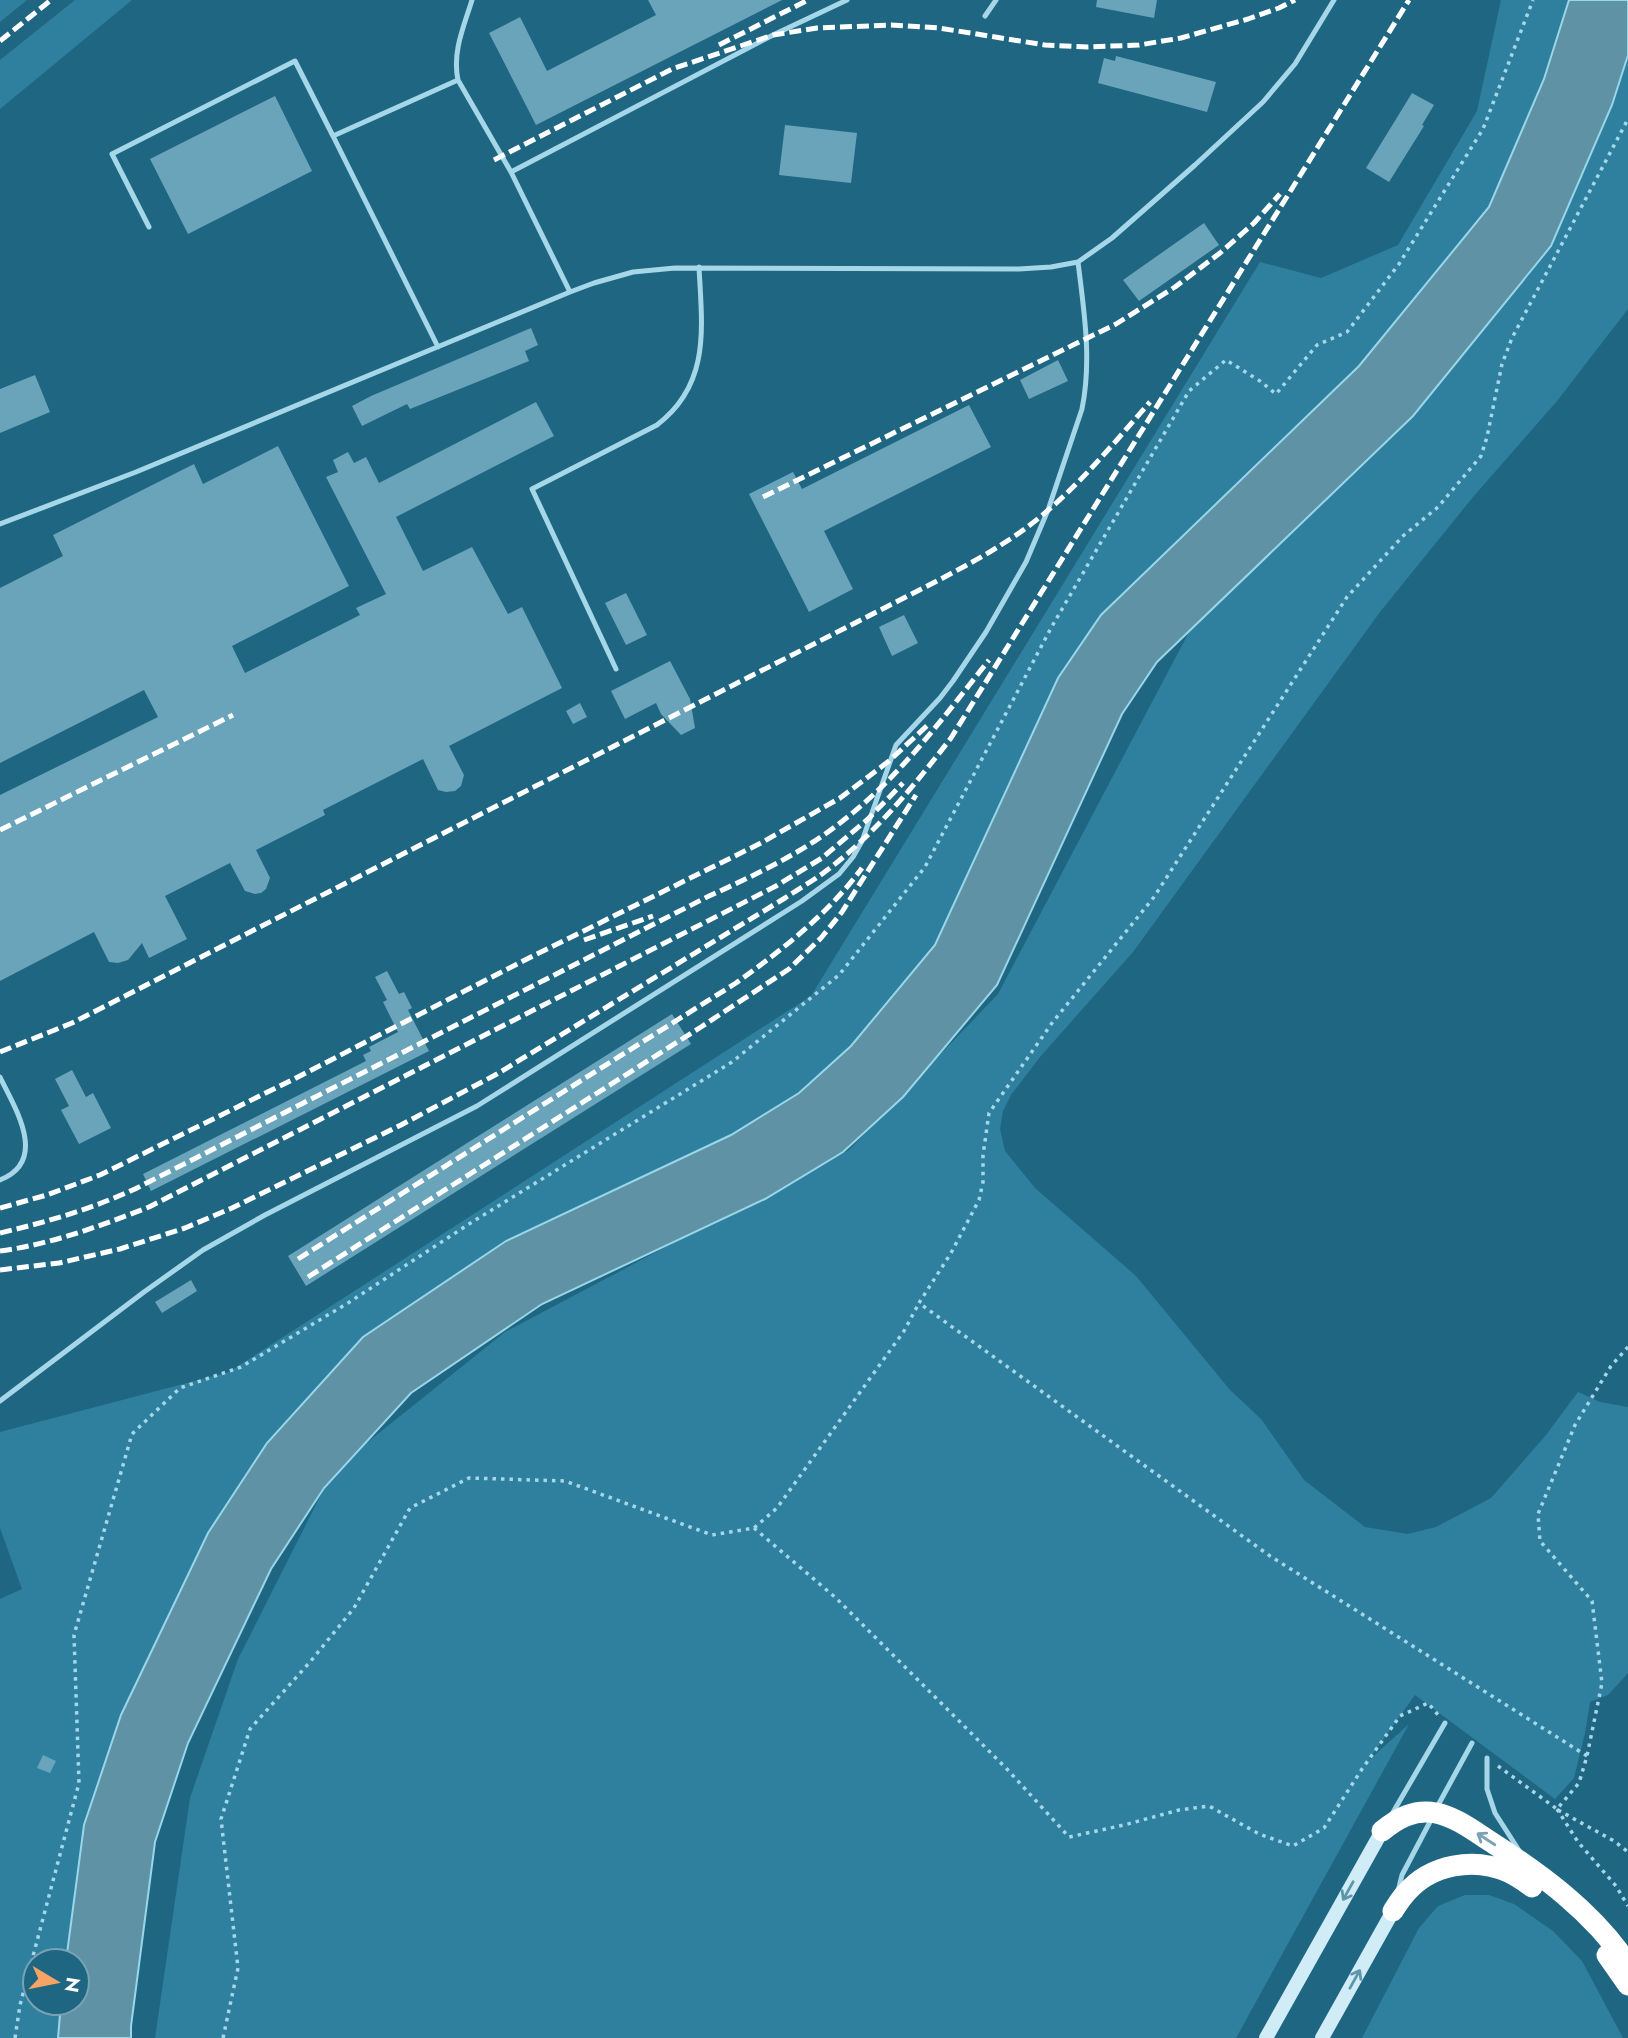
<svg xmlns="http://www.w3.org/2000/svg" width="1628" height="2038" font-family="Jost,sans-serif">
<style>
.green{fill:#2f809e}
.water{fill:#5e92a4;stroke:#99d6ea;stroke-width:2}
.building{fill:#69a4ba}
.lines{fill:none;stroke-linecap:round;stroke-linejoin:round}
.path{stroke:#a5d7e9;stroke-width:3.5;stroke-dasharray:3.5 5;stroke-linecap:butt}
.lane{stroke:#a5d7e9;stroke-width:5}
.secondary{stroke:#d0ecf7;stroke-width:14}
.highway{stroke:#fff;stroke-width:21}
.rail{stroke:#fff;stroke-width:5;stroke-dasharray:12 5;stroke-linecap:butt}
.oneway{stroke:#79a3b4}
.oneway2{stroke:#5d95ab}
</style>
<rect width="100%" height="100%" fill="#1f6682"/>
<!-- green -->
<path class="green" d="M 0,0 L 27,0 L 0,22 Z
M 75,0 L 132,0 L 0,109 L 0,60 Z
M 1501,0 L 1569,0 L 1544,79 L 1489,207 L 1359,366 L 1058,678 L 935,945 L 851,1046 L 799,1093 L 731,1135 L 506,1241 L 363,1337 L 267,1443 L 208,1533 L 121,1715 L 84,1825 L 66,1961 L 35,1961 L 35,2003 L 61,2003 L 58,2038 L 0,2038 L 0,1599 L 22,1589 L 0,1528 L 0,1432 L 229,1372 L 811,996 L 1260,262 L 1321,278 L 1398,245 L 1477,111 Z
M 1628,53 L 1628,309 L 1557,401 L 1473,497 L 1380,612 L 1133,952 L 1040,1057 L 1011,1095 L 1003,1111 L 1000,1129 L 1005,1151 L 1035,1188 L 1136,1276 L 1230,1390 L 1261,1419 L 1304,1480 L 1365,1527 L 1408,1534 L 1436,1527 L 1491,1498 L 1546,1435 L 1578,1392 L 1600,1402 L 1628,1407 L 1628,1673 L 1608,1695 L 1590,1702 L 1585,1733 L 1574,1778 L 1555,1799 L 1415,1695 L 1368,1761 L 1409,1724 L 1236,2038 L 155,2038 L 190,1798 L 238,1659 L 334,1469 L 505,1332 L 849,1150 L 998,994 L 1189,632 L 1215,590 Z
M 1465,1895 L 1489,1895 L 1514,1904 L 1553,1931 L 1582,1961 L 1623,2038 L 1362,2038 L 1419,1928 L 1438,1906 Z"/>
<!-- water -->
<path class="water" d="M 1569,0 L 1628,0 L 1628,55 L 1612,105 L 1551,246 L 1413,416 L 1157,662 L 1122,714 L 997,985 L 903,1097 L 843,1152 L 765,1199 L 542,1304 L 411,1393 L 324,1488 L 271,1569 L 188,1743 L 155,1842 L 131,2026 L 131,2038 L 58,2038 L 61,2003 L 77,2003 L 77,1961 L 66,1961 L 84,1825 L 121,1715 L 208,1533 L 267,1443 L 363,1337 L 506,1241 L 731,1135 L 799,1093 L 851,1046 L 935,945 L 1058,678 L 1101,615 L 1359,366 L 1489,207 L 1544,79 Z"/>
<!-- building -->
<path class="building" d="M 648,0 L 782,0 L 536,125 L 489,33 L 520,17 L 547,71 L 656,15 Z
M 1097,0 L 1157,0 L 1154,18 L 1096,7 Z
M 1116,56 L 1216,82 L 1207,112 L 1098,83 L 1104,58 L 1115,61 Z
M 1412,93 L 1434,105 L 1422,125 L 1424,126 L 1389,182 L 1366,168 Z
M 275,96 L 312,171 L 188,234 L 150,159 Z
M 785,125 L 857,133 L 851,183 L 779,175 Z
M 1204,223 L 1219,245 L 1139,301 L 1123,280 Z
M 531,328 L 538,345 L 525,351 L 529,361 L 410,409 L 407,404 L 362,426 L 352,406 L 371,396 Z
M 1058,360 L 1068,381 L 1029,399 L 1020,380 Z
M 35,375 L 50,412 L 0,433 L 0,389 Z
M 536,402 L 554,436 L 396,517 L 423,571 L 472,547 L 508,614 L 522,607 L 562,688 L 449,746 L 464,775 L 461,786 L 455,791 L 446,792 L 438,790 L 423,759 L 323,810 L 325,815 L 256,850 L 270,878 L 266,889 L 261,893 L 255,894 L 245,891 L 230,863 L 165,896 L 187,939 L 149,958 L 142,943 L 128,960 L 118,963 L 109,962 L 94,932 L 0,981 L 0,795 L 158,717 L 144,690 L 0,763 L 0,588 L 63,556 L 53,535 L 194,464 L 203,484 L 278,446 L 349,586 L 232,646 L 245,673 L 360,615 L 356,608 L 386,594 L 326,477 L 338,472 L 333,460 L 348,452 L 354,463 L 366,457 L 379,483 Z
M 969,405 L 991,447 L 824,531 L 853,589 L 809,612 L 749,494 L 793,472 L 802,489 Z
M 626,593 L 647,635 L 626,645 L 605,603 Z
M 904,615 L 918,643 L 892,656 L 879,627 Z
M 670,661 L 690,699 L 695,728 L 681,735 L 661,714 L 656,703 L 625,719 L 611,691 Z
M 580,703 L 587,717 L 573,724 L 566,711 Z
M 387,971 L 399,994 L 404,992 L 412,1008 L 408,1010 L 429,1051 L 151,1191 L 143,1174 L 366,1061 L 363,1055 L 371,1051 L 369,1047 L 398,1032 L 383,1002 L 387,1000 L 375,977 Z
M 672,1014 L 691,1044 L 306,1286 L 288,1256 Z
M 72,1070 L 86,1097 L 93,1093 L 111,1128 L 79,1144 L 61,1110 L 69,1106 L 55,1079 Z
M 191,1280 L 197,1291 L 162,1313 L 155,1302 Z
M 43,1755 L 56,1761 L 50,1773 L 37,1768 Z"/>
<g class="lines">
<!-- path -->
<path class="path" d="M 754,1528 L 836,1598 L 1006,1768 L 1069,1837 L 1124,1825 L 1179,1810 L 1209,1806 L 1259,1834 L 1293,1846 L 1324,1828 L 1362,1769 L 1400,1716 L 1428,1703 L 1439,1716
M 1587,1756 L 1270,1556 L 919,1303 L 951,1253 L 979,1200 L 983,1182 L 983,1155 L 989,1113 L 1052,1023 L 1154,897 L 1347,597 L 1403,536 L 1438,507 L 1481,456 L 1487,437 L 1502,364 L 1512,338 L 1628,119
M 1498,1766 L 1557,1809 L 1579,1783 L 1587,1756 L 1602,1683 L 1592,1601 L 1540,1541 L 1538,1514 L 1575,1425 L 1611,1366 L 1628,1347
M 1557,1809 L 1578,1842 L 1616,1886 L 1628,1906
M 1558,1810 L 1614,1841 L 1628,1852
M 15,2038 L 20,2005 L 79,1783 L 74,1635 L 132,1434 L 180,1388 L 241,1367 L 348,1303 L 469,1224 L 732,1062 L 839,975 L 925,867 L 1051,628 L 1189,391 L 1226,360 L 1260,381 L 1276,394 L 1317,345 L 1347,332 L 1399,264 L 1483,129 L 1533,0
M 223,2038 L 238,1968 L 221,1819 L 250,1729 L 310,1662 L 354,1608 L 410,1508 L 469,1478 L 565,1481 L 712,1535 L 754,1528 L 777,1508 L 904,1331 L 919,1303"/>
<!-- lane -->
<path class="lane" d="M 985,16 L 996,0
M 458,80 L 511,172 L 570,292
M 511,172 L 773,35 L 847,0
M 149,227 L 112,154 L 295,61 L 333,136
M 438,347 L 333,136 L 458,80 C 452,52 464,26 472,0
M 0,524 L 136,472 L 570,292 L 594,283 L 633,272 L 675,268 L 1019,269 L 1051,267 L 1078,262 L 1112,238 L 1195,165 L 1263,102 L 1295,64 L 1334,0
M 616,669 L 532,489 L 657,425 C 711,384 702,327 699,267
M 0,1077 C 15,1108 49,1161 0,1180
M 0,1401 L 144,1292 L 203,1250 L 265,1215 L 477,1106 L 802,901 L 839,874 L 853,857 L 862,841 L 896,745 L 940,698 L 953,681 L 986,632 L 1026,562 L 1048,510 L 1082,409 C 1092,360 1084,311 1078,262
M 1487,1758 L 1487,1789 L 1495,1813 L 1520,1852
M 1436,1809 L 1472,1743
M 1392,1814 L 1445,1723
M 1398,1891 L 1402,1875 L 1432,1818"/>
<!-- secondary -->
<path class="secondary" d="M 1266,2038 L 1382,1831
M 1322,2038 L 1393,1911"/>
<!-- highway -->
<path class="highway" d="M 1382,1831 C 1398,1818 1414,1809 1436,1813 C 1455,1817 1471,1829 1488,1840 C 1541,1874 1592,1911 1628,1964
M 1393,1911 C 1397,1905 1401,1898 1406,1893 C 1431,1864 1474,1857 1508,1872 C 1517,1876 1525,1882 1532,1887
M 1607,1955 L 1628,1985"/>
<!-- rail -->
<path class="rail" d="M 0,41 L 51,0
M 719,45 L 808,0
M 494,160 L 672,69 L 773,35 L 817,28 L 891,25 L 939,28 L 1045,45 L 1088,47 L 1139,45 L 1181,38 L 1248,19 L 1279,8 L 1295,0
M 763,497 L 1116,324 L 1175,287 L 1220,253 L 1254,223 L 1280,194
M 0,830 L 233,715
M 584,940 L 653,916
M 0,1052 L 72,1023 L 939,580 C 961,568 983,557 1004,543 C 1062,507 1106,452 1150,402
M 0,1208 L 47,1195 L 100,1175 L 294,1079 L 523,961 L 761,843 L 840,798 L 889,761 L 930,723
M 0,1233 C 47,1222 91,1209 135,1189 L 709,896 C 753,876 798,855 836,826 C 898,780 942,719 989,660
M 0,1251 C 52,1244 100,1226 149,1207 L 776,886 L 822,858 L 868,819 L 903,783
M 298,1259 L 736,983 C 782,950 828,914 862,868
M 0,1270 L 59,1263 L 120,1249 L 185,1228 L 232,1208 L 401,1125 L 497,1074 L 785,898 C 798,889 813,881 826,871 C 875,834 913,787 951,738 L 1409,0
M 308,1277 L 701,1027 L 789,969 L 821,938 L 842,912 L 916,795"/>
</g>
<!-- one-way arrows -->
<defs><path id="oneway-shaft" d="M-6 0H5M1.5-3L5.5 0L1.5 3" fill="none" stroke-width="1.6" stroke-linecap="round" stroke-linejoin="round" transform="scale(1.75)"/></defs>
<use class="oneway" href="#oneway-shaft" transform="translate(1486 1839) rotate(-147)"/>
<g class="oneway2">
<use href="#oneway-shaft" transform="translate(1348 1891) rotate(119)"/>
<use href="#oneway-shaft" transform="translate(1355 1979) rotate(-61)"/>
</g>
<!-- north arrow -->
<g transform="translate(56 1982) rotate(100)"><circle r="33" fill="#1f6682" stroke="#79a3b4" stroke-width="2"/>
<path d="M0-5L12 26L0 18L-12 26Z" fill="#f7a365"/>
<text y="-10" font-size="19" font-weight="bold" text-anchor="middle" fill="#ffffff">N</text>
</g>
</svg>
